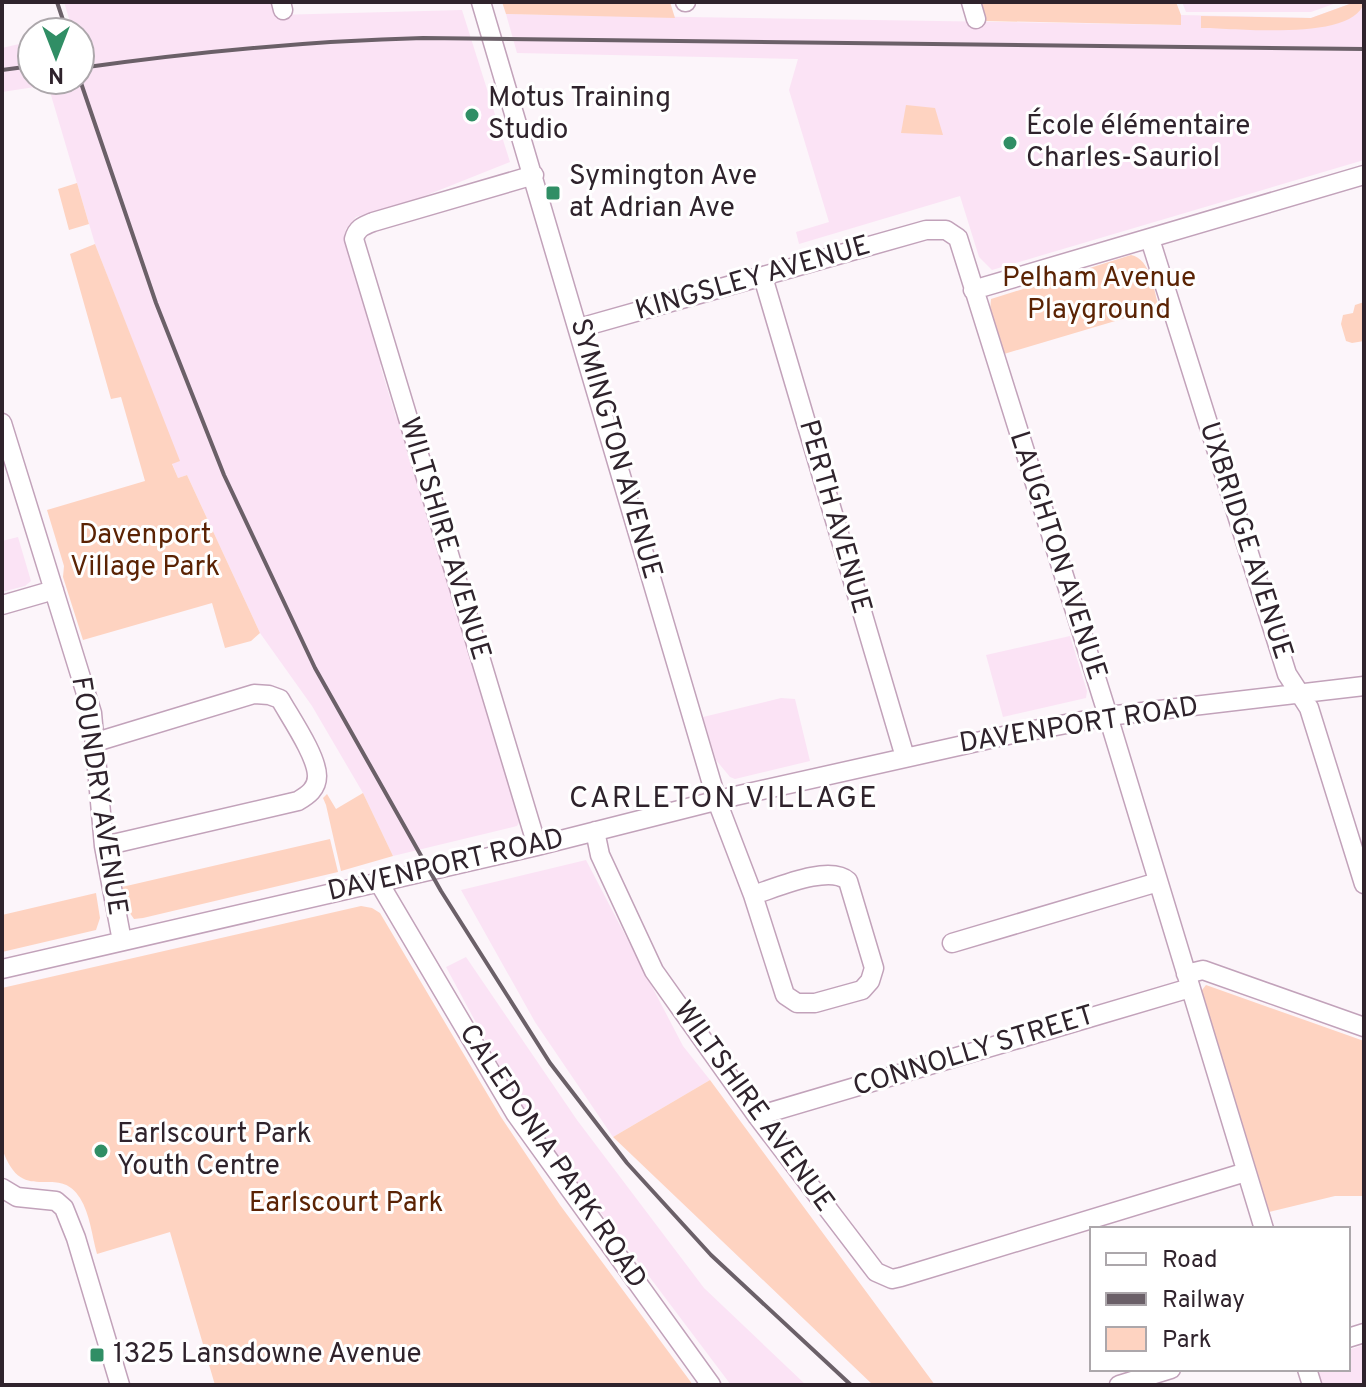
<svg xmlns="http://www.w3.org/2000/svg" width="1366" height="1387" font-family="Overpass,sans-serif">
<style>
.built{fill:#fbe3f5}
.green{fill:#fed3c1}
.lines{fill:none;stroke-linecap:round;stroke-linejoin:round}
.minor-casing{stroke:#c2a2ba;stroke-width:21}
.minor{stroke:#fff;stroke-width:18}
.rail{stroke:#6b6068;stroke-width:4}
.poi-dot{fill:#308e65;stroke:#fff;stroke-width:3}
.labels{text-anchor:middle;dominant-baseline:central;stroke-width:6;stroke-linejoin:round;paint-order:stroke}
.poi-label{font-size:28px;fill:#2f232c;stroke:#fff;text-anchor:start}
.street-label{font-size:28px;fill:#2f232c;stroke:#fff}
.park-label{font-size:28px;fill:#5b2304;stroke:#fff}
.neighbourhood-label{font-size:30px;letter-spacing:2px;fill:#2f232c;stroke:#fff}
</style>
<rect width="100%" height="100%" fill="#fcf5fa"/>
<!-- built -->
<path class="built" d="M 64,2 L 271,2 L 276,15 L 462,10 L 510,162 L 412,201 L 356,217 L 346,229 L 344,236 L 383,364 L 380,365 L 396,417 L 401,419 L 521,819 L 517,826 L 393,856 L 363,793 L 312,706 L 260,633 L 187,475 L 178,478 L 172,463 L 179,461 L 95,244 L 48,85 L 2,92 L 2,48 L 32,41 L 32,80 L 80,80 L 80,32 L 73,32 Z
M 1182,2 L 1339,2 L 1311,12 L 1186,12 Z
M 1355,2 L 1364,2 L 1364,160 L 992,270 L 979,257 L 960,196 L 799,244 L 796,232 L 829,222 L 789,90 L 798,59 L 517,53 L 506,14 L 1180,25 L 1181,15 L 1311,18 Z
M 18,537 L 31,581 L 25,586 L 2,592 L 2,541 Z
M 1070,636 L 1087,691 L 1086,698 L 1003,717 L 986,655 Z
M 781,698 L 795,699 L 810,761 L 735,779 L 730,777 L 716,760 L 703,717 Z
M 586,860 L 683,1046 L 710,1080 L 613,1137 L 535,1022 L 461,890 Z
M 466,957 L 577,1120 L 704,1288 L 806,1385 L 731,1385 L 522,1108 L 446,967 Z
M 1364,1345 L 1364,1385 L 1322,1385 L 1317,1369 L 1348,1369 L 1348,1350 Z"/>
<!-- green -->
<path class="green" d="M 502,2 L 670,2 L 675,18 L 506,14 Z
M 980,2 L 1176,2 L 1181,15 L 1181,25 L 986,21 Z
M 1355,2 L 1364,2 C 1355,42 1235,28 1201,28 L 1201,16 L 1311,18 Z
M 906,105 L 935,108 L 943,135 L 901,133 Z
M 77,183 L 89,224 L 69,230 L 58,189 Z
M 95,244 L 180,461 L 172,464 L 178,478 L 187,475 L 260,633 L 251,641 L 225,648 L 212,603 L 83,640 L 63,577 L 64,566 L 47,510 L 145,481 L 121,397 L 111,399 L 70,254 Z
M 1131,255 C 1151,259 1154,291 1159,308 L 1004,354 L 990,311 L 991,299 Z
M 1364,302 L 1364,341 L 1352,343 L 1346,341 L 1341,324 L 1343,315 L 1353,313 L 1355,305 Z
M 363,793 L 393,856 L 341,871 L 326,805 L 323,798 L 327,794 L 336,809 Z
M 330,839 L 338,872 L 143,918 L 134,919 L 127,909 L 122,887 Z
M 96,893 L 100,918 L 96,930 L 2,952 L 2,915 Z
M 361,906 L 372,908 L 380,913 L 501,1117 L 560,1205 L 693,1385 L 215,1385 L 170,1232 L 97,1254 C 92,1236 90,1214 80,1198 C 57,1161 22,1209 2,1148 L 2,988 Z
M 1206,985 L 1364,1041 L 1364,1196 L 1335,1196 L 1269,1212 L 1202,995 L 1202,990 Z
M 710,1080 L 935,1385 L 873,1385 L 613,1137 Z"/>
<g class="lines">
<defs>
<path id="minor" d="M 281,2 L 283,10
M 481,2 L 717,801 L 753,895 L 785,995 L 797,1003 L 815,1003 L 862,990 L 870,981 L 874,968 L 848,881 C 829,864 776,888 753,895
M 685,2 L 686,2
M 971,2 L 976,19
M 534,175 L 373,222 C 363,226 357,228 354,239 L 537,846
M 1150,239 L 1287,674 L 1309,708 L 1364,884
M 763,277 L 905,757
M 973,290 L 1364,175
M 579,328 L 926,230 L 946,230 L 958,238 L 1108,716 L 1264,1229
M 2,423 L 92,713 L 104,846 L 122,941
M 2,605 L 54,590
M 96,742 L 254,694 L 269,695 L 280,699 C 290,717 317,756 317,776 C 317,789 308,795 298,801 L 104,846
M 595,831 L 600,855 L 654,971 L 757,1116 L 876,1272 L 892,1279 L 901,1277 L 1246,1172
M 378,881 L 515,1113 L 711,1385
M 952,943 L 1158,882
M 2,969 L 537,846 L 735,796 L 1008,735 L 1108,716 L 1364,686
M 1186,974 L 1203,970 L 1364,1027
M 757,1116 L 1190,988
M 2,1188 L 17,1197 L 56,1201 L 64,1208 L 76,1238 L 120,1385
M 1348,1338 L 1364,1333
M 1307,1369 L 1312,1385
M 1119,1385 L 1171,1369"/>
</defs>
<!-- minor casing -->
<use href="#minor" class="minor-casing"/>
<!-- minor -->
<use href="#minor" class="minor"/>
<!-- rail -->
<path class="rail" d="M 57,2 L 67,32
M 80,68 C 194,52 308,41 423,38 L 1364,49
M 2,70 L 32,66
M 80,80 L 156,303 L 224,475 L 315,668 L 441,891 L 550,1063 L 627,1163 L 711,1255 L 851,1385"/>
</g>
<!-- markers -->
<g class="poi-dot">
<circle cx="472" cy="115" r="8"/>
<circle cx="1010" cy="143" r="8"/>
<rect x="545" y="185" width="16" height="16" rx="4"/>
<circle cx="101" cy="1151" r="8"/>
<rect x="89" y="1347" width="16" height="16" rx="4"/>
</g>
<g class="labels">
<!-- poi labels -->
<g class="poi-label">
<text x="488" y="99">Motus Training<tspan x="488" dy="32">Studio</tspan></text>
<text x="1026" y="127">École élémentaire<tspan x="1026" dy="32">Charles-Sauriol</tspan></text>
<text x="569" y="177">Symington Ave<tspan x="569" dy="32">at Adrian Ave</tspan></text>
<text x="117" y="1135">Earlscourt Park<tspan x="117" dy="32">Youth Centre</tspan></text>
<text x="113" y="1355">1325 Lansdowne Avenue</text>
</g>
<!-- street labels -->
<g class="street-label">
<text transform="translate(753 279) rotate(-16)">KINGSLEY AVENUE</text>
<text transform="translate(615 449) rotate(74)">SYMINGTON AVENUE</text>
<text transform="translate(834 517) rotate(74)">PERTH AVENUE</text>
<text transform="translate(444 539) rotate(73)">WILTSHIRE AVENUE</text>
<text transform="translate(1245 541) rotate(72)">UXBRIDGE AVENUE</text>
<text transform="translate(1057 556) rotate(72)">LAUGHTON AVENUE</text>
<text transform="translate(1079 726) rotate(-9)">DAVENPORT ROAD</text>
<text transform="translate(98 796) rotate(81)">FOUNDRY AVENUE</text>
<text transform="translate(446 866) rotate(-13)">DAVENPORT ROAD</text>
<text transform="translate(974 1052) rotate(-17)">CONNOLLY STREET</text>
<text transform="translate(753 1107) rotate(54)">WILTSHIRE AVENUE</text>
<text transform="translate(552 1157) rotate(56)">CALEDONIA PARK ROAD</text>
</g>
<!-- park labels -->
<g class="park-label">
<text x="1099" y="279">Pelham Avenue<tspan x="1099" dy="32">Playground</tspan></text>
<text x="145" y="536">Davenport<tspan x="145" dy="32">Village Park</tspan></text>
<text x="346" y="1204">Earlscourt Park</text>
</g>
<!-- neighbourhood labels -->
<g class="neighbourhood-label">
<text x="724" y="799">CARLETON VILLAGE</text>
</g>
</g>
<!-- border -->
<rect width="1366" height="1387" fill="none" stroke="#2f232c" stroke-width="8"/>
<!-- legend -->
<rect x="1090" y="1227" width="260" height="144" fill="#ffffff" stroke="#aca7ab" stroke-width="2"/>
<rect x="1106" y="1253" width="40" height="12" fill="#ffffff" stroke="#aca7ab" stroke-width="2"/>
<text x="1162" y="1267" font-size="24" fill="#2f232c">Road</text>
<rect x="1106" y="1293" width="40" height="12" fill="#6b6068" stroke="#aca7ab" stroke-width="2"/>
<text x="1162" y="1307" font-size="24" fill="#2f232c">Railway</text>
<rect x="1106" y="1327" width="40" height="24" fill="#fed3c1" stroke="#aca7ab" stroke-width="2"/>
<text x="1162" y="1347" font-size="24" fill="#2f232c">Park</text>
<!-- north arrow -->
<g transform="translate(56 56) rotate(180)"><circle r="38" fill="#ffffff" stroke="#aca7ab" stroke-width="2"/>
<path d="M0-6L14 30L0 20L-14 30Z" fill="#308e65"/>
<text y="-12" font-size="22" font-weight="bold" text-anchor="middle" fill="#2f232c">N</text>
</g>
</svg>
